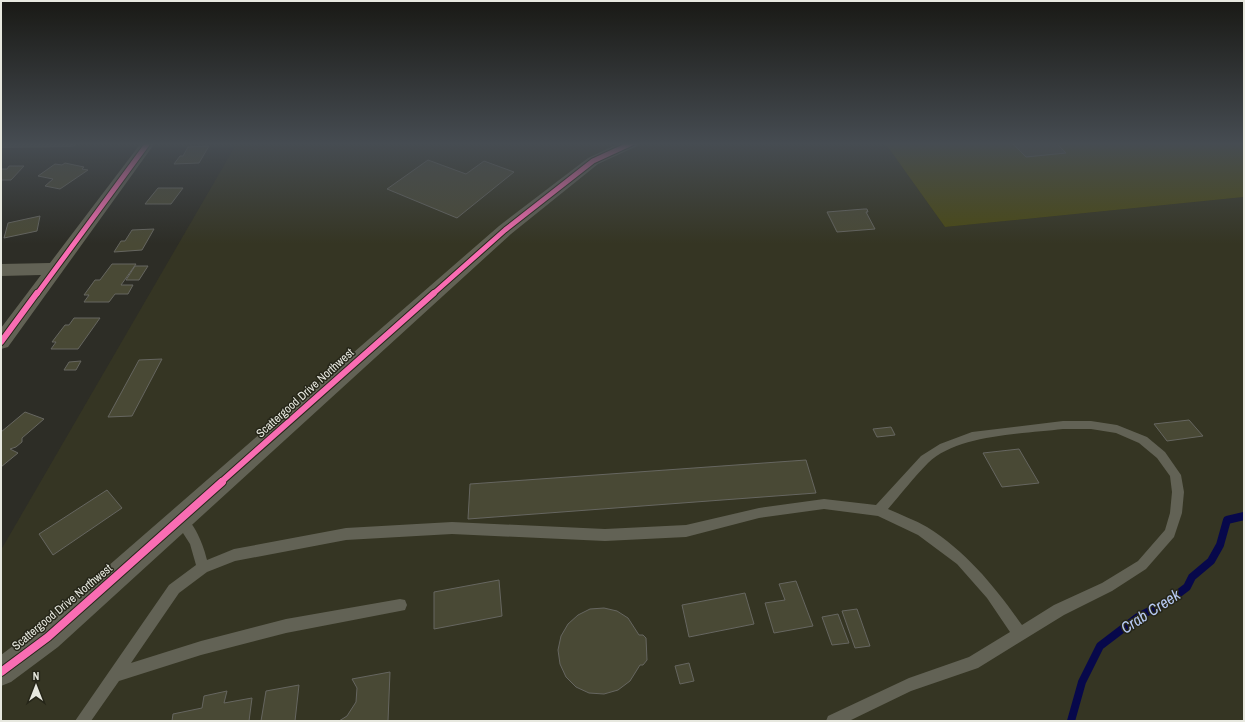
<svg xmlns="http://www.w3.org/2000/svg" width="1245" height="722" font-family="'Archivo Narrow',sans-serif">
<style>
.built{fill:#353523}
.green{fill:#4a4913}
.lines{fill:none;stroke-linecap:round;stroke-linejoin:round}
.stream{stroke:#07084b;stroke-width:8}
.building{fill:#494935;stroke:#666660}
.service{fill:#626255;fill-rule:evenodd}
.minor{fill:#626255;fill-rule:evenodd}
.cycleway-far2-casing{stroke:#262619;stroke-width:7}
.cycleway-far1-casing{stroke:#262619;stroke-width:8}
.cycleway-casing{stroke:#262619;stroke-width:10}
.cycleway-far2{stroke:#f96db3;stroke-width:5}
.cycleway-far1{stroke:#f96db3;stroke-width:6}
.cycleway{stroke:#f96db3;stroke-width:8}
.labels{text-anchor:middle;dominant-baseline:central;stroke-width:3;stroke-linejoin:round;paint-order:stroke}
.street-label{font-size:12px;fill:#e7e8df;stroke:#262619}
.near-water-label{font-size:16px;font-style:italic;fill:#b8cbf5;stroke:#262619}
</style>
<rect width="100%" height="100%" fill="#2d2d26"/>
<!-- built -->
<path class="built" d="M 237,143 L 885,143 L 945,227 L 1244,197 L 1244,721 L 1,721 L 1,550 Z"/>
<!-- green -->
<path class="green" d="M 885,143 L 1244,143 L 1244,197 L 945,227 Z"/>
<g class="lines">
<!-- stream -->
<path class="stream" d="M 1071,721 L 1082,682 L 1100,646 L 1138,617 L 1170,600 L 1187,587 L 1192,577 L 1211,561 L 1220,545 L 1227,520 L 1244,516"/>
</g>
<!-- building -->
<path class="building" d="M 1012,143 L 1056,143 L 1066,153 L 1026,157 Z
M 209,146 L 199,163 L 174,164 L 180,156 L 183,156 L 188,147 Z
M 428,160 L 466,174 L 484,161 L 514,172 L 457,218 L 387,189 Z
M 65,163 L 84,167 L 82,169 L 88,170 L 60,189 L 45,186 L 53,179 L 38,176 L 55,164 L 62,165 Z
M 9,166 L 24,166 L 11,180 L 1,180 L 1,169 L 7,169 Z
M 158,188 L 183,188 L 171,204 L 145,204 Z
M 864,209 L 867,209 L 868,212 L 866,212 L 875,229 L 837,232 L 827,212 Z
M 40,216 L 37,231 L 4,238 L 8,223 Z
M 154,229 L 142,250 L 114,252 L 121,241 L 125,241 L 132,230 Z
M 112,264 L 136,264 L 121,285 L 133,285 L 128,294 L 115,294 L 109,302 L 84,302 L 89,295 L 84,295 L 95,280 L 100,280 Z
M 135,266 L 148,266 L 139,280 L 126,280 Z
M 74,318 L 100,318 L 78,349 L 51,349 L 56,342 L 52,342 L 65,325 L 69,325 Z
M 162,359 L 132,416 L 108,417 L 139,360 Z
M 81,361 L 76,370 L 64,370 L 69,362 Z
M 25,412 L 44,419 L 22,438 L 22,442 L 16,447 L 10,449 L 18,453 L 1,467 L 1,432 Z
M 1189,420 L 1203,436 L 1167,441 L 1154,424 Z
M 891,427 L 895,435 L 877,437 L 873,429 Z
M 1019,449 L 1039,483 L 1002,487 L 983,453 Z
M 806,460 L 816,493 L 468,519 L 470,484 Z
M 107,490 L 122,508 L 53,555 L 39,534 Z
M 499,580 L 502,616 L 434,629 L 434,592 Z
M 796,581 L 813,626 L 774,633 L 765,603 L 785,600 L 779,584 Z
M 745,593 L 754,624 L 689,637 L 682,605 Z
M 604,608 L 617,611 L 628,618 L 639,635 L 643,635 L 646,638 L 647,660 L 643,665 L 640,665 L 630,681 L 618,690 L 604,694 L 589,693 L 576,687 L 566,677 L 560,664 L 558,650 L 561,636 L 568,624 L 578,615 L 590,609 Z
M 857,609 L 870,646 L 855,648 L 842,611 Z
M 838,614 L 849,643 L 832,645 L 822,617 Z
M 689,663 L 694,681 L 680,684 L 675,666 Z
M 390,672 L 388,721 L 339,721 L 347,716 L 356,702 L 357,688 L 352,679 Z
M 299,685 L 295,721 L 261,721 L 266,691 Z
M 227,691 L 224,703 L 252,698 L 249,721 L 172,721 L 173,714 L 202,708 L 204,696 Z"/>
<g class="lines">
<!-- service -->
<path class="service" d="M 1063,421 L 1091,421 L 1117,425 L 1147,437 L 1165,452 L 1181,475 L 1184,492 L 1182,513 L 1174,537 L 1146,569 L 1112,591 L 1064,615 L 978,668 L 911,691 L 849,721 L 826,721 L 828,716 L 909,678 L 969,657 L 1010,632 L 987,598 L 957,564 L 918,535 L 878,516 L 824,509 L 759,518 L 686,537 L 605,541 L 452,534 L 346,540 L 235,561 L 207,572 L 179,593 L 131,663 L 201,641 L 286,619 L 400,599 L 405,600 L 407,605 L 405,610 L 400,611 L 286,633 L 201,655 L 119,681 L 91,721 L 75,721 L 169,585 L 196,565 L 190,544 L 174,519 L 176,515 L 180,514 C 194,519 204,547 207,560 L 234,549 L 346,528 L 452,522 L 605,529 L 686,525 L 759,508 L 824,499 L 876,505 L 921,456 L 940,444 L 972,432 ZM 1063,429 L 1091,429 L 1116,433 L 1139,443 L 1157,458 L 1170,476 L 1172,492 L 1170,513 L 1165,530 L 1138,561 L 1102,583 L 1054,605 L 1022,625 C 995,587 967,552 927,527 C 915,520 901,515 888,509 C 901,494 914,477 928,463 C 958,434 1023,434 1063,429 Z"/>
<!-- minor -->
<path class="minor" d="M 1,143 L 77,143 L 75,146 L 70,147 L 1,148 Z
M 141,143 L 155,143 L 8,347 L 1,349 L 1,328 L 41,275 L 1,276 L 1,264 L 50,263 Z
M 620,143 L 639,143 L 637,146 L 598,164 L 511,234 L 58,647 L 11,682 L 1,686 L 1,655 L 38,627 L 499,226 L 588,158 Z"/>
<defs>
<path id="cycleway-far2" d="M 37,294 L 148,143
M 433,294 L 505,230 L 593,161 L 632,143"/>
<path id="cycleway-far1" d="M 1,342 L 37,293
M 220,483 L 434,293"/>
<path id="cycleway" d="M 1,672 L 48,637 L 222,482"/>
</defs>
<!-- cycleway-far2 casing -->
<use href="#cycleway-far2" class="cycleway-far2-casing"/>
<!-- cycleway-far1 casing -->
<use href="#cycleway-far1" class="cycleway-far1-casing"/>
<!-- cycleway casing -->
<use href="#cycleway" class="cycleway-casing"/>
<!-- cycleway-far2 -->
<use href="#cycleway-far2" class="cycleway-far2"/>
<!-- cycleway-far1 -->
<use href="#cycleway-far1" class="cycleway-far1"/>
<!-- cycleway -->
<use href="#cycleway" class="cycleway"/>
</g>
<!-- sky -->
<linearGradient id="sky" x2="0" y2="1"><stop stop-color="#191915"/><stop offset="0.59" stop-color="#464c52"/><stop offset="1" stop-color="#464c52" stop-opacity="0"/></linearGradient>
<rect width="1245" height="244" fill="url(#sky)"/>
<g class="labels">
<!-- street labels -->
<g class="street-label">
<text transform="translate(305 393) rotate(-42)">Scattergood Drive Northwest</text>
<text transform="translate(62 607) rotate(-40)">Scattergood Drive Northwest</text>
</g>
<!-- near-water labels -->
<g class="near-water-label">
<text transform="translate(1150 611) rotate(-33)">Crab Creek</text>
</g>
</g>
<!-- border -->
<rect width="1245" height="722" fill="none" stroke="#e7e8df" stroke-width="4"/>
<!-- north arrow -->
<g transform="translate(36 686)" stroke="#262619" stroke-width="3" paint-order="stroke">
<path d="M0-3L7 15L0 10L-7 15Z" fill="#e7e8df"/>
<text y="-6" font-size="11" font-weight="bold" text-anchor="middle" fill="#e7e8df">N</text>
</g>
</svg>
